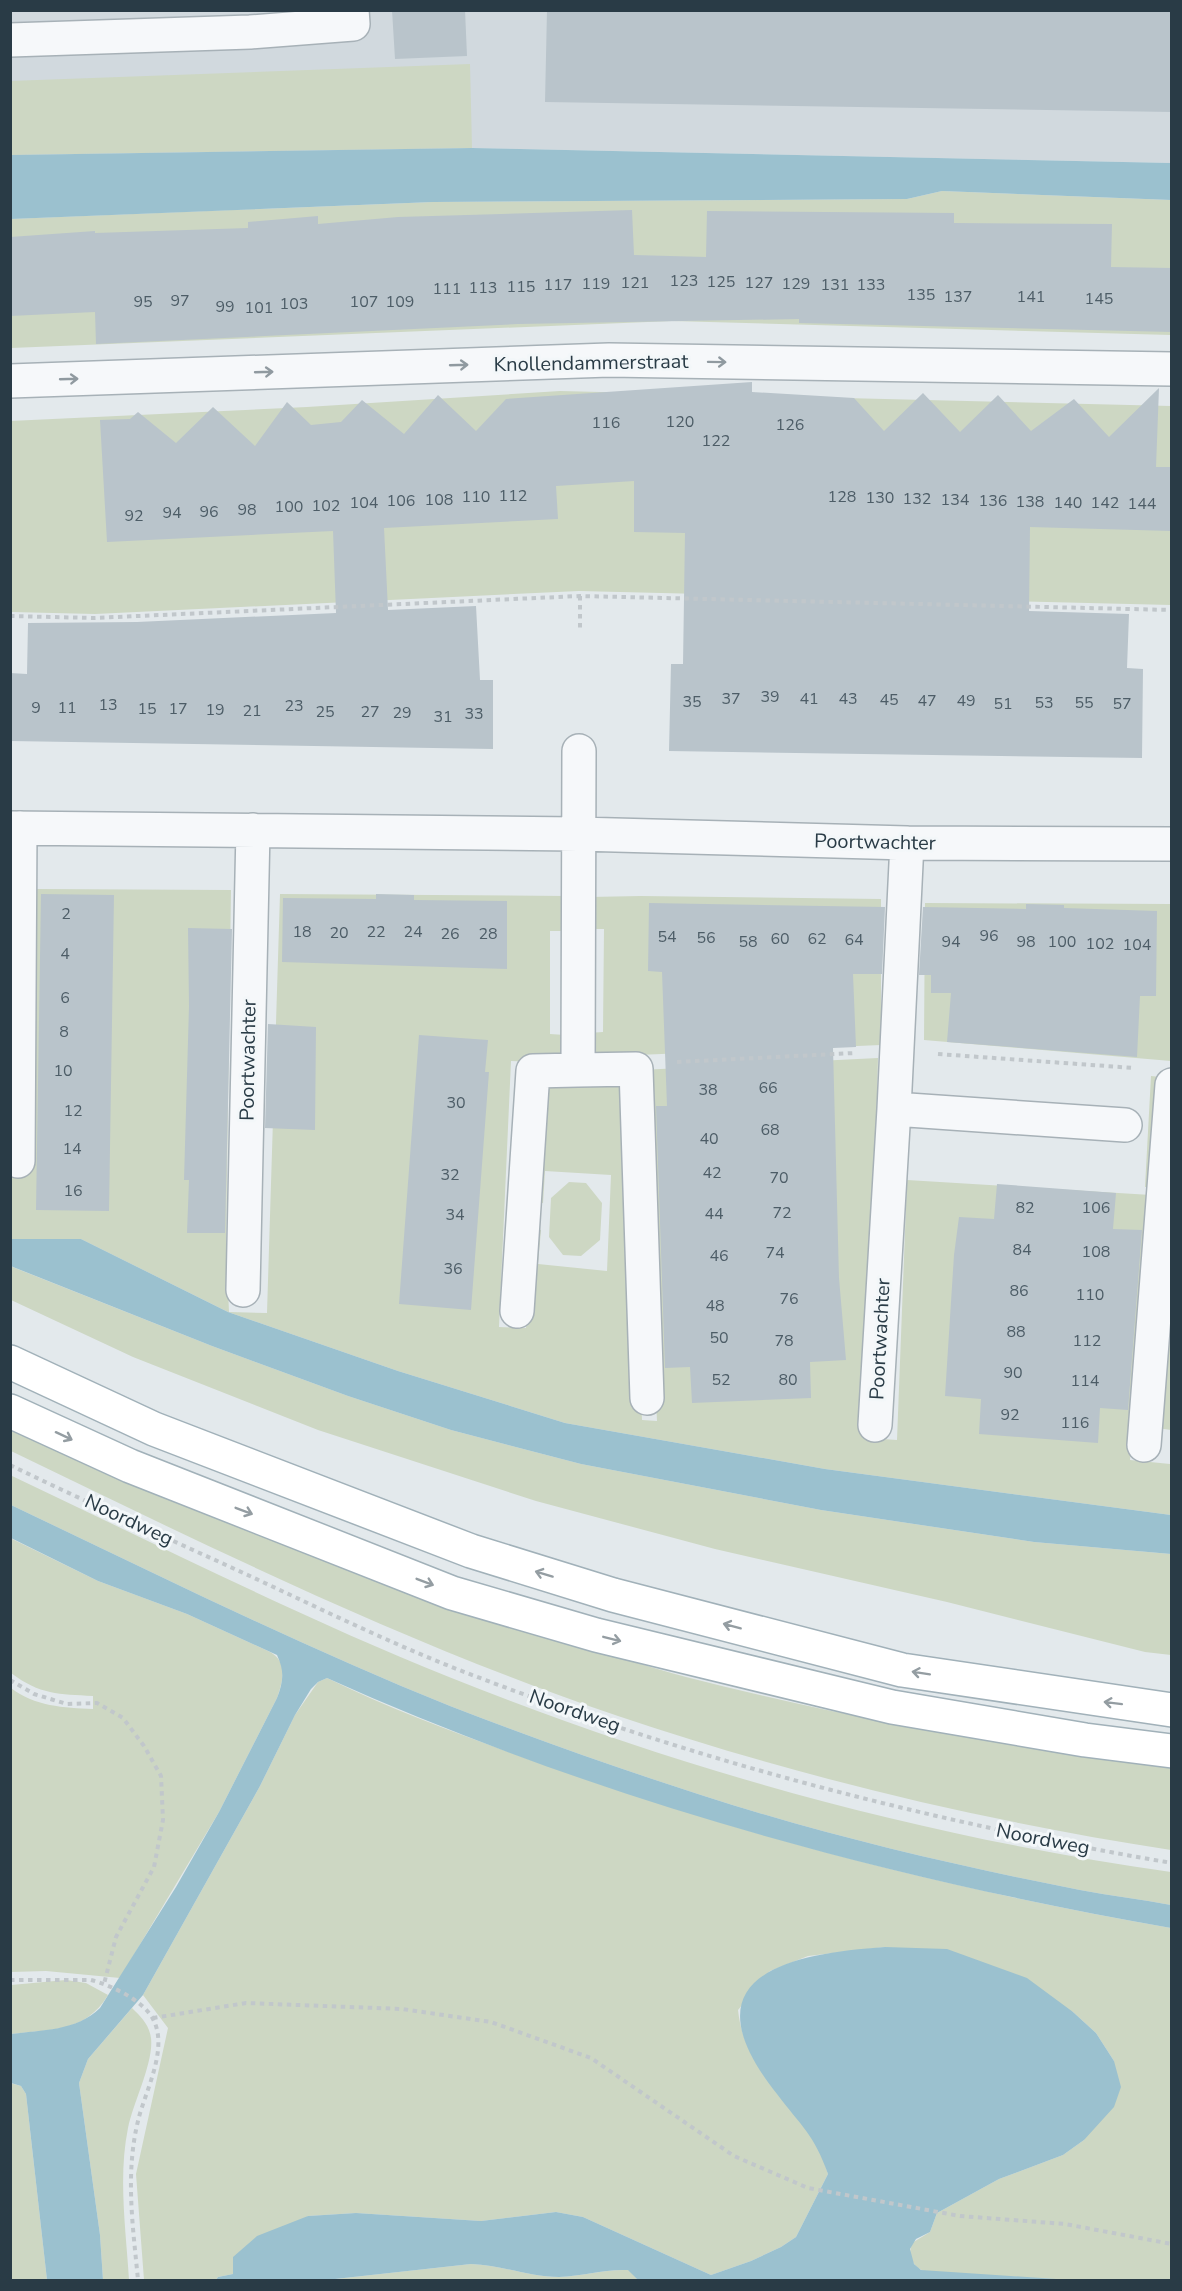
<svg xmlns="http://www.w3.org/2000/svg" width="1182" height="2291" font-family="'Nunito Sans',sans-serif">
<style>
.built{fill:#d1d9de}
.green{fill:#cdd7c3}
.water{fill:#9bc1cf}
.building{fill:#b9c4cb}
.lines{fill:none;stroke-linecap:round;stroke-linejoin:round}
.minor-casing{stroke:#a7b1b7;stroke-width:36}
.major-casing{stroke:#a1b1b9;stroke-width:36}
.path{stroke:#c1c7cb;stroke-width:4;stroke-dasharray:4.5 4.5;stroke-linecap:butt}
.minor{stroke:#f6f8fa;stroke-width:33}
.major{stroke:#fff;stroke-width:33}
.oneway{stroke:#909aa0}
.oneway2{stroke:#949da2}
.labels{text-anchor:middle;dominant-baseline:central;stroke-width:6;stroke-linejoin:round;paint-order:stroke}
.number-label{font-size:16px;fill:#4d5d67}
.street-label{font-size:20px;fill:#293b46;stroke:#f3f7f9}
</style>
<rect width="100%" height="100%" fill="#e3e9ec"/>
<!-- built -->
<path class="built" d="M 10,11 L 1171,11 L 1171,163 L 472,148 L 11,155 Z"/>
<!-- green -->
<path class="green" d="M 470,64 L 472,148 L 11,155 L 10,81 Z
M 942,191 L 1171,200 L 1171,335 L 672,321 L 11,348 L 10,219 L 433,202 L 907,199 Z
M 560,391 L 1171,406 L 1171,605 L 579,591 L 95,614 L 11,612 L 10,421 L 307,407 Z
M 37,889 L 231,890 L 226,1242 L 229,1312 L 267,1313 L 280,894 L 566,896 L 566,931 L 550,931 L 550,1034 L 565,1035 L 564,1063 L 511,1061 L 499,1327 L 526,1328 L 531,1229 L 541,1230 L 538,1264 L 607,1271 L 611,1175 L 545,1171 L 543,1203 L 531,1202 L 541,1083 L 629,1082 L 642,1420 L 657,1421 L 641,1070 L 878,1058 L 868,1438 L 897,1440 L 907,1180 L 1151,1195 L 1130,1460 L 1170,1464 L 1171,1438 L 1171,1515 L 825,1469 L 565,1423 L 398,1371 L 228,1312 L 81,1239 L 11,1239 L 11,1168 L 33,1168 Z
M 641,896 L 881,899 L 881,1045 L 589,1057 L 588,1033 L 603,1032 L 604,929 L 589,929 L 589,897 Z
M 925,903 L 1171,904 L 1171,1061 L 924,1040 Z
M 1151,1076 L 1161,1077 L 1154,1187 L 1145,1187 Z
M 569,1182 L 586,1183 L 602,1203 L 600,1240 L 581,1256 L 563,1255 L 549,1237 L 551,1198 Z
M 1171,1242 L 1171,1430 L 1157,1428 Z
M 10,1266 L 212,1346 L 348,1396 L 451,1430 L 581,1464 L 821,1510 L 1034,1542 L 1171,1554 L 1171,1655 L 1145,1652 L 947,1602 L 715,1549 L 536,1501 L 318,1430 L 133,1357 L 11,1300 Z
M 10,1430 C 192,1513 378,1585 569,1642 C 608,1653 647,1667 686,1677 C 845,1718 1009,1747 1171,1768 L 1171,1850 C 983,1821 799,1777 618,1716 C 409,1645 209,1547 11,1451 Z
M 10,1475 C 156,1544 300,1617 449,1677 C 680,1770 925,1837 1171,1872 L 1171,1905 C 1141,1899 1110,1896 1080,1890 C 952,1865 825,1835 701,1795 C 617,1768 533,1738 450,1706 C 301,1646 156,1574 11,1505 Z
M 10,1538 L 98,1581 L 187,1614 L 268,1651 C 289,1661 283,1680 277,1698 L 219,1812 L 120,1978 L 46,1971 L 11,1972 L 11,1688 C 34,1706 64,1708 93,1709 L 93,1696 C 59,1694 40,1695 11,1673 Z
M 327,1678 C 396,1712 470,1738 542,1764 C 747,1837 957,1891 1171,1928 L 1171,2280 L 1071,2280 L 928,2272 C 914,2269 907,2258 912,2243 L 930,2232 L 937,2213 L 999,2179 L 1063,2155 L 1084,2140 L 1114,2061 L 1096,2033 L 1073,2012 L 885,1947 L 808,1956 L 770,1971 L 738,2010 C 744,2068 789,2098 816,2144 C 822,2153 825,2164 828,2174 L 796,2237 L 781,2247 L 751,2261 L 711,2275 L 583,2217 L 556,2212 L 481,2221 L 356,2213 L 308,2216 L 233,2274 L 218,2277 L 216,2280 L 144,2280 L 136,2174 L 168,2028 L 143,1995 L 260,1786 L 295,1715 L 318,1682 Z
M 66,1980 L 86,1983 L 108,1995 C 85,2033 51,2029 11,2034 L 11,1985 Z
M 132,2008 C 141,2017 149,2024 151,2038 C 154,2062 133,2103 128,2128 C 118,2177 126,2231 129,2280 L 103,2280 L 100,2235 L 79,2083 L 88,2059 Z
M 10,2083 L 21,2086 L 26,2094 L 47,2280 L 11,2280 Z
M 471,2264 C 501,2265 529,2277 559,2277 C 583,2276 604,2269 629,2270 L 638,2280 L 326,2280 Z"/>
<!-- water -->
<path class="water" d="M 472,148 L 1171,163 L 1171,200 L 942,191 L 907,199 L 433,202 L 11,219 L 11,155 Z
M 10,1239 L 81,1239 L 228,1312 L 398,1371 L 565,1423 L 825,1469 L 1171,1515 L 1171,1554 L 1034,1542 L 821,1510 L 581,1464 L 451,1430 L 348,1396 L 212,1346 L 13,1267 L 11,1266 Z
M 11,1505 C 156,1574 301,1646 450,1706 C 533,1738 617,1768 701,1795 C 825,1835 952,1865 1080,1890 C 1110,1896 1141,1899 1171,1905 L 1171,1928 C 882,1877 596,1799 327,1678 L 318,1682 L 311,1689 L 295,1715 L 260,1786 L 143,1995 L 88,2059 L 79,2083 L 100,2235 L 103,2280 L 47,2280 L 26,2094 L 21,2086 L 11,2083 L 11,2034 C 41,2030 77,2031 100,2008 L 176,1887 L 219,1812 L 277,1698 C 283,1682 285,1672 277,1655 L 187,1614 L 98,1581 L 11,1538 Z
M 885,1947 L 947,1949 L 1027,1978 L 1073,2012 L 1096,2033 L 1114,2061 L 1121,2087 L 1114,2107 L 1084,2140 L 1063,2155 L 999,2179 L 937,2213 L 930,2232 L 916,2239 L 910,2249 L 914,2264 L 921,2270 L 1071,2280 L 638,2280 L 628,2270 C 604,2269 583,2276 559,2277 C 529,2277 501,2265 471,2264 L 326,2280 L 216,2280 L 218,2277 L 233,2274 L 233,2257 L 257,2236 L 308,2216 L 356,2213 L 481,2221 L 556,2212 L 583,2217 L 711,2275 L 751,2261 L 781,2247 L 796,2237 L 828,2174 C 814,2134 801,2126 777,2094 C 684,1977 784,1954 885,1947 Z"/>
<!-- building -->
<path class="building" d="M 392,10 L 465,10 L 467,56 L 395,59 Z
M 547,10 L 1172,10 L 1172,112 L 545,102 Z
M 632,210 L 634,255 L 706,257 L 707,211 L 954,213 L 954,223 L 1112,224 L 1111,267 L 1172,268 L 1172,332 L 799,323 L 799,319 L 518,324 L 96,344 L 95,312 L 10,316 L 10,237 L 95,231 L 95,233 L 248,228 L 248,222 L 318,216 L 318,224 L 398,217 Z
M 752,382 L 752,392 L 854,398 L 884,431 L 923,393 L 960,432 L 998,395 L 1031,431 L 1074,399 L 1109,437 L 1159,388 L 1156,467 L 1172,467 L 1172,531 L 1030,527 L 1029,611 L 1129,614 L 1127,668 L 1143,669 L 1142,758 L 669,751 L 671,664 L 683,664 L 685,533 L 634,532 L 634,481 L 556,486 L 558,519 L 384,528 L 388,610 L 476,606 L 480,680 L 493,680 L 493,749 L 10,741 L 10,673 L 27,674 L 28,623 L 137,622 L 336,613 L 333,531 L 107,542 L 100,420 L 130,419 L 138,412 L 176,443 L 213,407 L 255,446 L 287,402 L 311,425 L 341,422 L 362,400 L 404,434 L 438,395 L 476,431 L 506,399 Z
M 41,894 L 114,895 L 109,1211 L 36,1210 Z
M 376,894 L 414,895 L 414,900 L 507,901 L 507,969 L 282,962 L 283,898 L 376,899 Z
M 649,903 L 885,907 L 882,974 L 853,974 L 856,1047 L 833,1048 L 839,1278 L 846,1360 L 810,1362 L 811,1398 L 692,1403 L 690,1367 L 665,1368 L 656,1106 L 667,1106 L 662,972 L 648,971 Z
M 1026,904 L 1064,905 L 1064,908 L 1157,911 L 1156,996 L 1140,996 L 1137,1057 L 947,1042 L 951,993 L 931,993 L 931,975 L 919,975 L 923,907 L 1026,909 Z
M 188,928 L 232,929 L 225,1233 L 187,1233 L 189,1180 L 184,1180 L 189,1006 Z
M 268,1024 L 316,1027 L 315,1130 L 265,1128 Z
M 419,1035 L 488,1040 L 485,1072 L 489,1072 L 471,1310 L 399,1304 Z
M 997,1184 L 1116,1193 L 1113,1229 L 1142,1230 L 1128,1410 L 1100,1408 L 1098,1443 L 979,1434 L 981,1399 L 945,1396 L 954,1255 L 959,1217 L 994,1219 Z"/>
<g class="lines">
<defs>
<path id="minor" d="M 10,40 L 250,32 L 353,24 L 352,10
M 10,381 L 609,360 L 1172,369
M 10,828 L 578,834 L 907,843 L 1172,844
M 907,843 L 894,1109 L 1125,1125
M 578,1070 L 636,1069 L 647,1398
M 18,1161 L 20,828
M 243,1290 L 253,830
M 517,1311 L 533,1071 L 578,1070 L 579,751
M 875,1425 L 894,1109
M 1144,1445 L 1172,1085"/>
<path id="major" d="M 10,1362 L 154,1429 L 471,1551 L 613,1595 L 902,1670 L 1172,1710
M 10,1411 L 130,1466 L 452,1593 L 596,1635 L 892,1707 L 1085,1740 L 1172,1751"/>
</defs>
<!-- minor casing -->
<use href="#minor" class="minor-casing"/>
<!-- major casing -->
<use href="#major" class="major-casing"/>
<!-- path -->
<path class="path" d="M 580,596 L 580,631
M 10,616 L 94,618 L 580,596 L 1172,610
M 938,1054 L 1134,1068
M 677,1062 L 855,1053
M 10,1465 C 90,1504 172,1540 252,1577 C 323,1610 394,1645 467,1673 C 695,1761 931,1822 1172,1863
M 10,1680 L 34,1694 L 67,1704 L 97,1703 L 123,1718 L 144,1746 L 161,1776 L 163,1820 L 154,1867 L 116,1937 L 104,1984
M 10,1980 L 91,1980 C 110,1985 143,2000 153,2019 C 169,2049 145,2091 138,2121 C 125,2174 133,2227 138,2280
M 153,2018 L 246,2003 L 402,2009 L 491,2022 L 591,2058 L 734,2156 L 808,2188 L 960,2216 L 1065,2224 L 1172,2244"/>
<!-- minor -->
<use href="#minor" class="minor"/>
<!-- major -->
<use href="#major" class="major"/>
</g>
<!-- one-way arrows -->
<defs><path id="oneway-shaft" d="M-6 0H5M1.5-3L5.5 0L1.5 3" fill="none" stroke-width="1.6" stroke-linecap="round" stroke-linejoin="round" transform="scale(1.5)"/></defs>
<g class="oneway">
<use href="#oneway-shaft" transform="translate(717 362) rotate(1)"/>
<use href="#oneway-shaft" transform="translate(459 365) rotate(-2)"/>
<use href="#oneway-shaft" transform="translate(264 372) rotate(-2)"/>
<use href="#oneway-shaft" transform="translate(69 379) rotate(-2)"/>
</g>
<g class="oneway2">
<use href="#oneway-shaft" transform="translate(64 1436) rotate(25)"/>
<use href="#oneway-shaft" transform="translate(244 1511) rotate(21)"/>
<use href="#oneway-shaft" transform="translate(544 1574) rotate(-163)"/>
<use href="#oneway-shaft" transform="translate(425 1582) rotate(21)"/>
<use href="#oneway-shaft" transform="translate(732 1626) rotate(-165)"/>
<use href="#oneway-shaft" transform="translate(612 1639) rotate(14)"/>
<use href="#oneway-shaft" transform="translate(921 1673) rotate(-171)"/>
<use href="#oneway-shaft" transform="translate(1113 1703) rotate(-173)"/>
</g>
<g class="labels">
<!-- number labels -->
<g class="number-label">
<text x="684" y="281">123</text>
<text x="721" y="282">125</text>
<text x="635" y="283">121</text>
<text x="759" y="283">127</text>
<text x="596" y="284">119</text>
<text x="796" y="284">129</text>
<text x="558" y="285">117</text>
<text x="835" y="285">131</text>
<text x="871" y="285">133</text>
<text x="521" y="287">115</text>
<text x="483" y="288">113</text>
<text x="447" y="289">111</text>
<text x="921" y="295">135</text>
<text x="958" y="297">137</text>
<text x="1031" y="297">141</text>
<text x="1099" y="299">145</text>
<text x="180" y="301">97</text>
<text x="143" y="302">95</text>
<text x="364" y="302">107</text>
<text x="400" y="302">109</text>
<text x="294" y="304">103</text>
<text x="225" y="307">99</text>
<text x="259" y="308">101</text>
<text x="680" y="422">120</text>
<text x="606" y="423">116</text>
<text x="790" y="425">126</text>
<text x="716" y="441">122</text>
<text x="513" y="496">112</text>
<text x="476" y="497">110</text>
<text x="842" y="497">128</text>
<text x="880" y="498">130</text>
<text x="917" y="499">132</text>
<text x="439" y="500">108</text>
<text x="955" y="500">134</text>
<text x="401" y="501">106</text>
<text x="993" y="501">136</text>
<text x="1030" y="502">138</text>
<text x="364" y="503">104</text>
<text x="1068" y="503">140</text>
<text x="1105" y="503">142</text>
<text x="1142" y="504">144</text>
<text x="326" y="506">102</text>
<text x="289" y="507">100</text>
<text x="247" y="510">98</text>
<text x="209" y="512">96</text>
<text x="172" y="513">94</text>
<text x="134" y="516">92</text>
<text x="770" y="697">39</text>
<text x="731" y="699">37</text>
<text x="809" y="699">41</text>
<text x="848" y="699">43</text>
<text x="889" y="700">45</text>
<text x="927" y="701">47</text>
<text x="966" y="701">49</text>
<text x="692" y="702">35</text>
<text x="1044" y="703">53</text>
<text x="1084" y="703">55</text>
<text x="1003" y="704">51</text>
<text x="1122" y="704">57</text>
<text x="108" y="705">13</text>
<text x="294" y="706">23</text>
<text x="36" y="708">9</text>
<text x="67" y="708">11</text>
<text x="147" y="709">15</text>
<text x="178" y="709">17</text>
<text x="215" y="710">19</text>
<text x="252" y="711">21</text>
<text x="325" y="712">25</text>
<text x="370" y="712">27</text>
<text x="402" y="713">29</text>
<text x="474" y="714">33</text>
<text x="443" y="717">31</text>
<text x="66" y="914">2</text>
<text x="302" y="932">18</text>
<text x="376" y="932">22</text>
<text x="413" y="932">24</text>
<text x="339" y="933">20</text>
<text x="450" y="934">26</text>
<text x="488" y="934">28</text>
<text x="989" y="936">96</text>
<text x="667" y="937">54</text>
<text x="706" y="938">56</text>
<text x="780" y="939">60</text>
<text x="817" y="939">62</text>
<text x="854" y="940">64</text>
<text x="748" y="942">58</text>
<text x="951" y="942">94</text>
<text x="1026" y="942">98</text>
<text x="1062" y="942">100</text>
<text x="1100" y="944">102</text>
<text x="1137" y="945">104</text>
<text x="65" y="954">4</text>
<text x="65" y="998">6</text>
<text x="64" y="1032">8</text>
<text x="63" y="1071">10</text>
<text x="768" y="1088">66</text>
<text x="708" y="1090">38</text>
<text x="456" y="1103">30</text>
<text x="73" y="1111">12</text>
<text x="770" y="1130">68</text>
<text x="709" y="1139">40</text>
<text x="72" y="1149">14</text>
<text x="712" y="1173">42</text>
<text x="450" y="1175">32</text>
<text x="779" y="1178">70</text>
<text x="73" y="1191">16</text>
<text x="1025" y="1208">82</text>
<text x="1096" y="1208">106</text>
<text x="782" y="1213">72</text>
<text x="714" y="1214">44</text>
<text x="455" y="1215">34</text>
<text x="1022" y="1250">84</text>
<text x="1096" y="1252">108</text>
<text x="775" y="1253">74</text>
<text x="719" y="1256">46</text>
<text x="453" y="1269">36</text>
<text x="1019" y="1291">86</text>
<text x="1090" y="1295">110</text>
<text x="789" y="1299">76</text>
<text x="715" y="1306">48</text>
<text x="1016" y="1332">88</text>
<text x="719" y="1338">50</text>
<text x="784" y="1341">78</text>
<text x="1087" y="1341">112</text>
<text x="1013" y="1373">90</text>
<text x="721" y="1380">52</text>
<text x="788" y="1380">80</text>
<text x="1085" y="1381">114</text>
<text x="1010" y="1415">92</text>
<text x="1075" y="1423">116</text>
</g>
<!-- street labels -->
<g class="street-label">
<text transform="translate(591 363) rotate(-1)">Knollendammerstraat</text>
<text transform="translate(875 842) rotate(1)">Poortwachter</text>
<text transform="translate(248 1060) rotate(-89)">Poortwachter</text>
<text transform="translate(880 1339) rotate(-87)">Poortwachter</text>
<text transform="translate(129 1520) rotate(25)">Noordweg</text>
<text transform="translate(575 1711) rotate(19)">Noordweg</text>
<text transform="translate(1043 1839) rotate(11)">Noordweg</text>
</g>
</g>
<!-- border -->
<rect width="1182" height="2291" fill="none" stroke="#293b46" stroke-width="24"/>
</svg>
